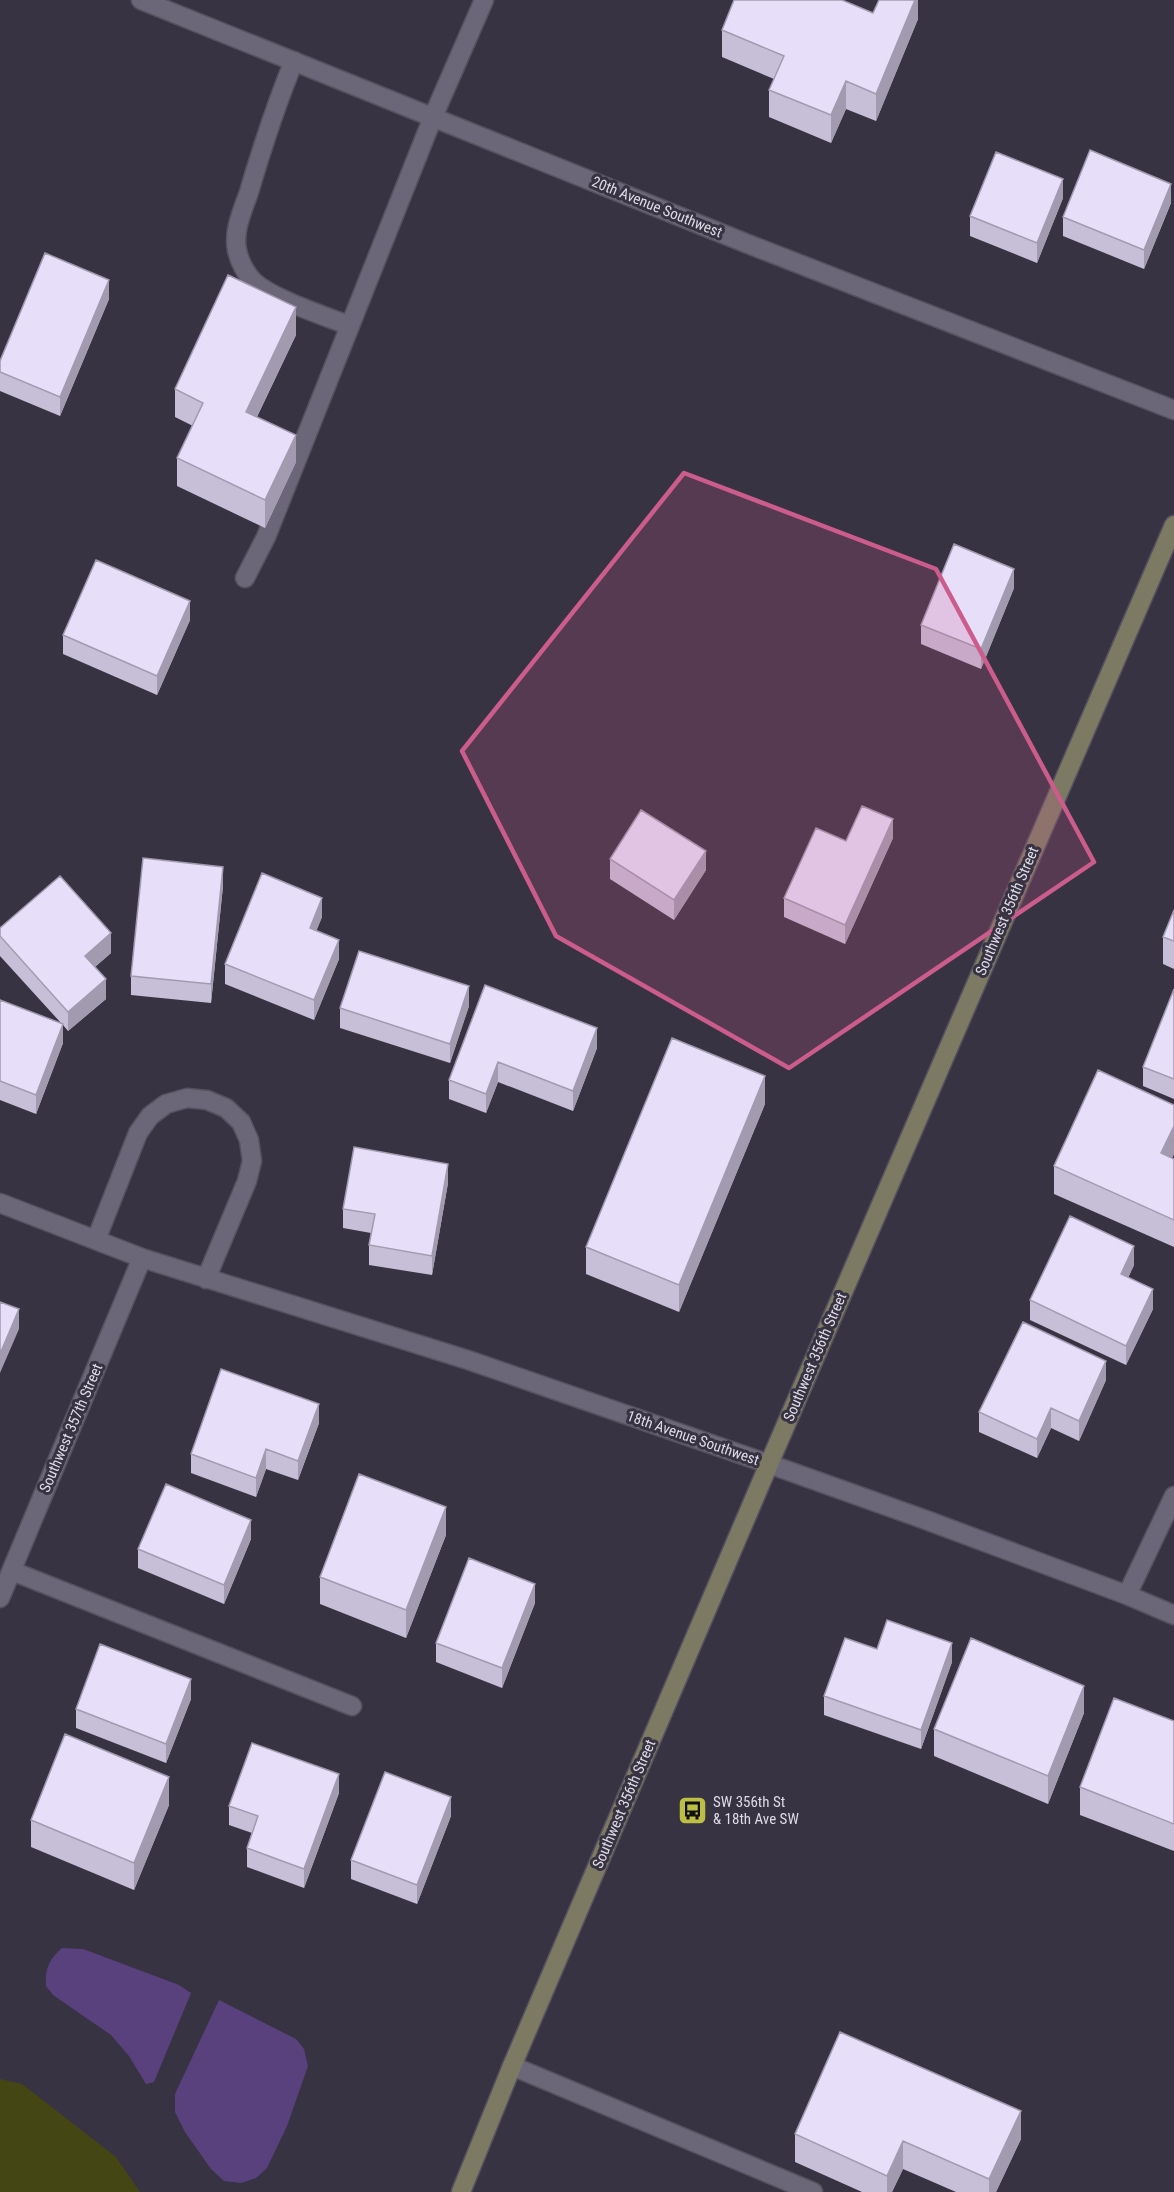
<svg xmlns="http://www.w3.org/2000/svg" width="1174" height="2192" font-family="'Roboto Condensed',sans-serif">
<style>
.green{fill:#444614}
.water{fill:#58417d}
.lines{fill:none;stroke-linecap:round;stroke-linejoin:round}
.lane-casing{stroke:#55515e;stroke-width:21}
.street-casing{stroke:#55515e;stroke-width:21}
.secondary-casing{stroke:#55515e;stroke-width:21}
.lane{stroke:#6c6778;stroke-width:18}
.street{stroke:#6c6778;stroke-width:18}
.secondary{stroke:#7d7a64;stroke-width:18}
.wall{fill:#c7bfd7}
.shaded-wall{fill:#a29baf}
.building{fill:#e7defa;stroke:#a29baf;stroke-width:1.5}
.marked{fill:#cc5c8b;fill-opacity:0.2;stroke:#cc5c8b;stroke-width:4.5;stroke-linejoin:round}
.labels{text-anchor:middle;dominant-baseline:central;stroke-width:6;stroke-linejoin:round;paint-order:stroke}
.street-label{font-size:15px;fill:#dedbe5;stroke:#383343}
.poi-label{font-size:15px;fill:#dedbe5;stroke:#383343;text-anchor:start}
</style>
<rect width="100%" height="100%" fill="#383343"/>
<!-- green -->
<path class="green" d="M 0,2079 L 22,2084 L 116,2157 L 140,2192 L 0,2192 Z"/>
<!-- water -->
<path class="water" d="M 62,1948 L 83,1949 L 179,1985 L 191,1993 L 154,2082 L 146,2084 L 129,2056 L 111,2035 L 53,1995 L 46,1986 C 45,1969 49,1959 62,1948 Z
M 219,2000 L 296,2039 L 304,2049 L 308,2066 L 287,2126 L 267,2168 L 256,2178 L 241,2183 L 224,2181 L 211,2169 L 185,2132 L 175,2112 L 175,2094 Z"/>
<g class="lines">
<defs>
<path id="lane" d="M 294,61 C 276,104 262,148 249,192 C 243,210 233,230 237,250 C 239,261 246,274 254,282 C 273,299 325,316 350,326
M 245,578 L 266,537 L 433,117 L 484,0
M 12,1571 L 352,1706
M 512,2066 L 813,2192"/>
<path id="street" d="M 141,0 L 748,244 L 1174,410
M 0,1203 L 142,1258 L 468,1360 L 769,1464 L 926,1520 L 1127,1595 L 1174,1615
M 96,1240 L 138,1133 L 150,1116 L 166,1104 L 187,1098 L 207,1100 L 226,1108 L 241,1122 L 249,1140 L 252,1161 L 247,1181 L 206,1279
M 1127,1595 L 1174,1496
M 0,1598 L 142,1258"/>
<path id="secondary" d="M 461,2192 L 512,2066 L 769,1464 L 1174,525"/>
</defs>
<!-- lane casing -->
<use href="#lane" class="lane-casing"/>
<!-- street casing -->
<use href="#street" class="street-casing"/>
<!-- secondary casing -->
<use href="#secondary" class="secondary-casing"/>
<!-- lane -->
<use href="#lane" class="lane"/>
<!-- street -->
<use href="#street" class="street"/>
<!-- secondary -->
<use href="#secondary" class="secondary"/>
</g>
<!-- wall -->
<path class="wall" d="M 918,0 L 918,19 L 876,121 L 846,109 L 831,143 L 769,117 L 769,90 L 774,79 L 722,57 L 722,30 L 873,13 Z
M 1063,198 L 1037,263 L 970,236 L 970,216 Z
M 1171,203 L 1144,269 L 1063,236 L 1063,217 Z
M 109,299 L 60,416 L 0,391 L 0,361 Z
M 296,335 L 257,417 L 296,462 L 265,528 L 177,486 L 177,458 L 193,426 L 175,417 L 175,389 Z
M 1014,588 L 981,669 L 921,644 L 921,625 Z
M 190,620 L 157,695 L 63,654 L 63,635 Z
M 893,838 L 845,944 L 784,917 L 784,898 L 846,841 Z
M 610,859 L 706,870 L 674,920 L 610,879 Z
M 223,886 L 211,1003 L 131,995 L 131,976 Z
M 1174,910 L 1174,969 L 1163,964 L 1163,937 Z
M 322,917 L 316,931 L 339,959 L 314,1020 L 225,984 L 225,964 Z
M 0,928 L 111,953 L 95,967 L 106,999 L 68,1031 L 63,1025 L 63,1043 L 36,1114 L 0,1100 L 0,1000 L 61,1023 L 0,956 Z
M 485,985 L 597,1048 L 573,1111 L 498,1082 L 486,1113 L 449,1099 L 449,1080 Z
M 1174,989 L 1174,1099 L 1143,1086 L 1143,1067 Z
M 469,1006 L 450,1063 L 340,1028 L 340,1008 Z
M 765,1104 L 679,1312 L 586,1274 L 586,1247 Z
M 1174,1105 L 1174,1154 L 1172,1158 L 1174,1159 L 1174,1247 L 1054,1194 L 1054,1166 Z
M 448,1183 L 432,1275 L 369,1265 L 369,1245 L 371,1233 L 343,1228 L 343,1209 Z
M 1134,1265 L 1128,1278 L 1153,1309 L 1126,1365 L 1030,1320 L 1030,1300 Z
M 1106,1380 L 1079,1441 L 1051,1428 L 1037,1458 L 979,1432 L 979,1412 Z
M 319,1423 L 298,1480 L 266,1469 L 256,1497 L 191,1473 L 191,1454 Z
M 446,1535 L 406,1638 L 320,1604 L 320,1577 Z
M 251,1539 L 224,1604 L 138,1568 L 138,1549 Z
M 535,1603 L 502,1688 L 436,1662 L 436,1643 Z
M 877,1649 L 952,1662 L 921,1749 L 824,1715 L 824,1696 Z
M 191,1699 L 166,1763 L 76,1728 L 76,1709 Z
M 1084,1713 L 1048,1804 L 934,1756 L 934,1729 Z
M 1174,1721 L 1174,1851 L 1080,1815 L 1080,1787 Z
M 339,1793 L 304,1888 L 247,1867 L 247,1848 L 252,1833 L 229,1825 L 229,1806 Z
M 169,1805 L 134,1890 L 31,1847 L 31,1820 Z
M 451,1816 L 417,1904 L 351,1879 L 351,1860 Z
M 795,2134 L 1021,2139 L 996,2192 L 956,2192 L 903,2169 L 892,2192 L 862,2192 L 795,2162 Z"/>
<!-- shaded-wall -->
<path class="shaded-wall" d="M 915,0 L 918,0 L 918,19 L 876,121 L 876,94 Z
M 846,81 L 846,109 L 831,143 L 831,115 Z
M 1063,179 L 1063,198 L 1037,263 L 1037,243 Z
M 1171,184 L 1171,203 L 1144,269 L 1144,250 Z
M 109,280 L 109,299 L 60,416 L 60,397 Z
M 296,307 L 296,335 L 246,439 L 246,412 Z
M 296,435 L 296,462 L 265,528 L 265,500 Z
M 1014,569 L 1014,588 L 981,669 L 981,649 Z
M 190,601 L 190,620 L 157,695 L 157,676 Z
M 893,819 L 893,838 L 845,944 L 845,925 Z
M 706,851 L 706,870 L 674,920 L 674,900 Z
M 223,867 L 223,886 L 211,1003 L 211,984 Z
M 322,898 L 322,917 L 310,947 L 310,928 Z
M 111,933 L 111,953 L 85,975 L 85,956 Z
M 339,940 L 339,959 L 314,1020 L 314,1000 Z
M 106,979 L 106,999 L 68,1031 L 68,1012 Z
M 469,986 L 469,1006 L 450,1063 L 450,1044 Z
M 63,1024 L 63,1043 L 36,1114 L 36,1095 Z
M 597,1028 L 597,1048 L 573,1111 L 573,1091 Z
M 498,1062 L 498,1082 L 486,1113 L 486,1094 Z
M 765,1076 L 765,1104 L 679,1312 L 679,1285 Z
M 1174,1126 L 1174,1154 L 1161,1181 L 1161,1153 Z
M 448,1164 L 448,1183 L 432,1275 L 432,1256 Z
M 1134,1246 L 1134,1265 L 1121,1293 L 1121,1274 Z
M 1153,1289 L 1153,1309 L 1126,1365 L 1126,1346 Z
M 19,1309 L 19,1329 L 0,1373 L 0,1354 Z
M 1106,1361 L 1106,1380 L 1079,1441 L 1079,1421 Z
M 319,1404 L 319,1423 L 298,1480 L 298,1461 Z
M 1051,1408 L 1051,1428 L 1037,1458 L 1037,1439 Z
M 266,1449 L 266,1469 L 256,1497 L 256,1478 Z
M 446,1507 L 446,1535 L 406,1638 L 406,1610 Z
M 251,1520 L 251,1539 L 224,1604 L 224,1585 Z
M 535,1584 L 535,1603 L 502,1688 L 502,1668 Z
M 952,1643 L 952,1662 L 921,1749 L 921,1730 Z
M 191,1679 L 191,1699 L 166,1763 L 166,1744 Z
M 1084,1686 L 1084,1713 L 1048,1804 L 1048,1776 Z
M 339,1774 L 339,1793 L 304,1888 L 304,1869 Z
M 169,1777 L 169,1805 L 134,1890 L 134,1863 Z
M 451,1797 L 451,1816 L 417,1904 L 417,1885 Z
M 1021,2111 L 1021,2139 L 996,2192 L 989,2192 L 989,2179 Z
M 903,2141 L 903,2169 L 892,2192 L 887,2192 L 887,2176 Z"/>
<!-- building -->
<path class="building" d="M 734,0 L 842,0 L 873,13 L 879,0 L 915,0 L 876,94 L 846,81 L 831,115 L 769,90 L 784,56 L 722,30 Z
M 1090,150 L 1171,184 L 1144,250 L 1063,217 Z
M 996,152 L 1063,179 L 1037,243 L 970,216 Z
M 45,253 L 109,280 L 60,397 L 0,372 L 0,361 Z
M 228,275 L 296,307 L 246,412 L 296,435 L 265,500 L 177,458 L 203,403 L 175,389 Z
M 954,544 L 1014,569 L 981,649 L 921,625 Z
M 96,560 L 190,601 L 157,676 L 63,635 Z
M 862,806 L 893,819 L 845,925 L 784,898 L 816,828 L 846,841 Z
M 641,810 L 706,851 L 674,900 L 610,859 Z
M 143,858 L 223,867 L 211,984 L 131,976 Z
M 262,873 L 322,898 L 310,928 L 339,940 L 314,1000 L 225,964 Z
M 60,876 L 111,933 L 85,956 L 106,979 L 68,1012 L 0,936 L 0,928 Z
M 1174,910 L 1174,941 L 1163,937 Z
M 359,951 L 469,986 L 450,1044 L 340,1008 Z
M 485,985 L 597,1028 L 573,1091 L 498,1062 L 486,1094 L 449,1080 Z
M 1174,989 L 1174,1079 L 1143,1067 Z
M 0,1000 L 63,1024 L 36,1095 L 0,1081 Z
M 672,1038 L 765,1076 L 679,1285 L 586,1247 Z
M 1098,1070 L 1174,1105 L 1174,1126 L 1161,1153 L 1174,1159 L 1174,1220 L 1054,1166 Z
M 354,1147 L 448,1164 L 432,1256 L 369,1245 L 375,1214 L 343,1209 Z
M 1070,1216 L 1134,1246 L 1121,1274 L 1153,1289 L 1126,1346 L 1030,1300 Z
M 0,1302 L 19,1309 L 0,1354 Z
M 1023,1322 L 1106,1361 L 1079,1421 L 1051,1408 L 1037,1439 L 979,1412 Z
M 221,1369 L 319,1404 L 298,1461 L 266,1449 L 256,1478 L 191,1454 Z
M 359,1474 L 446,1507 L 406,1610 L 320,1577 Z
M 166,1484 L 251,1520 L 224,1585 L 138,1549 Z
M 469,1558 L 535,1584 L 502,1668 L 436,1643 Z
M 887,1620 L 952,1643 L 921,1730 L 824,1696 L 845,1638 L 877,1649 Z
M 971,1638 L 1084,1686 L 1048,1776 L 934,1729 Z
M 100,1644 L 191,1679 L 166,1744 L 76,1709 Z
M 1114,1698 L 1174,1721 L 1174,1824 L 1080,1787 Z
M 65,1734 L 169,1777 L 134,1863 L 31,1820 Z
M 252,1743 L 339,1774 L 304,1869 L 247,1848 L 258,1816 L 229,1806 Z
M 385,1772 L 451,1797 L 417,1885 L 351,1860 Z
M 840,2032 L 1021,2111 L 989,2179 L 903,2141 L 887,2176 L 795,2134 Z"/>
<!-- marked area -->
<path class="marked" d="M 684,473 L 936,569 L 1094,862 L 789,1068 L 556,936 L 462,751 Z"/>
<!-- icons -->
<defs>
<symbol id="bus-square" viewBox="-11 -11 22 22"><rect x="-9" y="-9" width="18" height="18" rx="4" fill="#bcbf44" stroke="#383343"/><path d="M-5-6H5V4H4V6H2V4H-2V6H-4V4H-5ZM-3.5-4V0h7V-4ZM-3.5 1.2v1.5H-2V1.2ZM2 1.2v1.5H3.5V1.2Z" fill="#111"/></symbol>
</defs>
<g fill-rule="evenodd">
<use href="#bus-square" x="676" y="1794" width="33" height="33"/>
</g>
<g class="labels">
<!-- street labels -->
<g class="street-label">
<text transform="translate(657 207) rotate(22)">20th Avenue Southwest</text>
<text transform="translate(1007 911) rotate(-67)">Southwest 356th Street</text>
<text transform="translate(815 1357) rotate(-67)">Southwest 356th Street</text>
<text transform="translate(71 1428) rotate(-67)">Southwest 357th Street</text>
<text transform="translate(693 1438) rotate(19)">18th Avenue Southwest</text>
<text transform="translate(624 1804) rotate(-67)">Southwest 356th Street</text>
</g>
<!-- poi labels -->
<g class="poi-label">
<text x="713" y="1802">SW 356th St<tspan x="713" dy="17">&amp; 18th Ave SW</tspan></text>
</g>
</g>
</svg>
